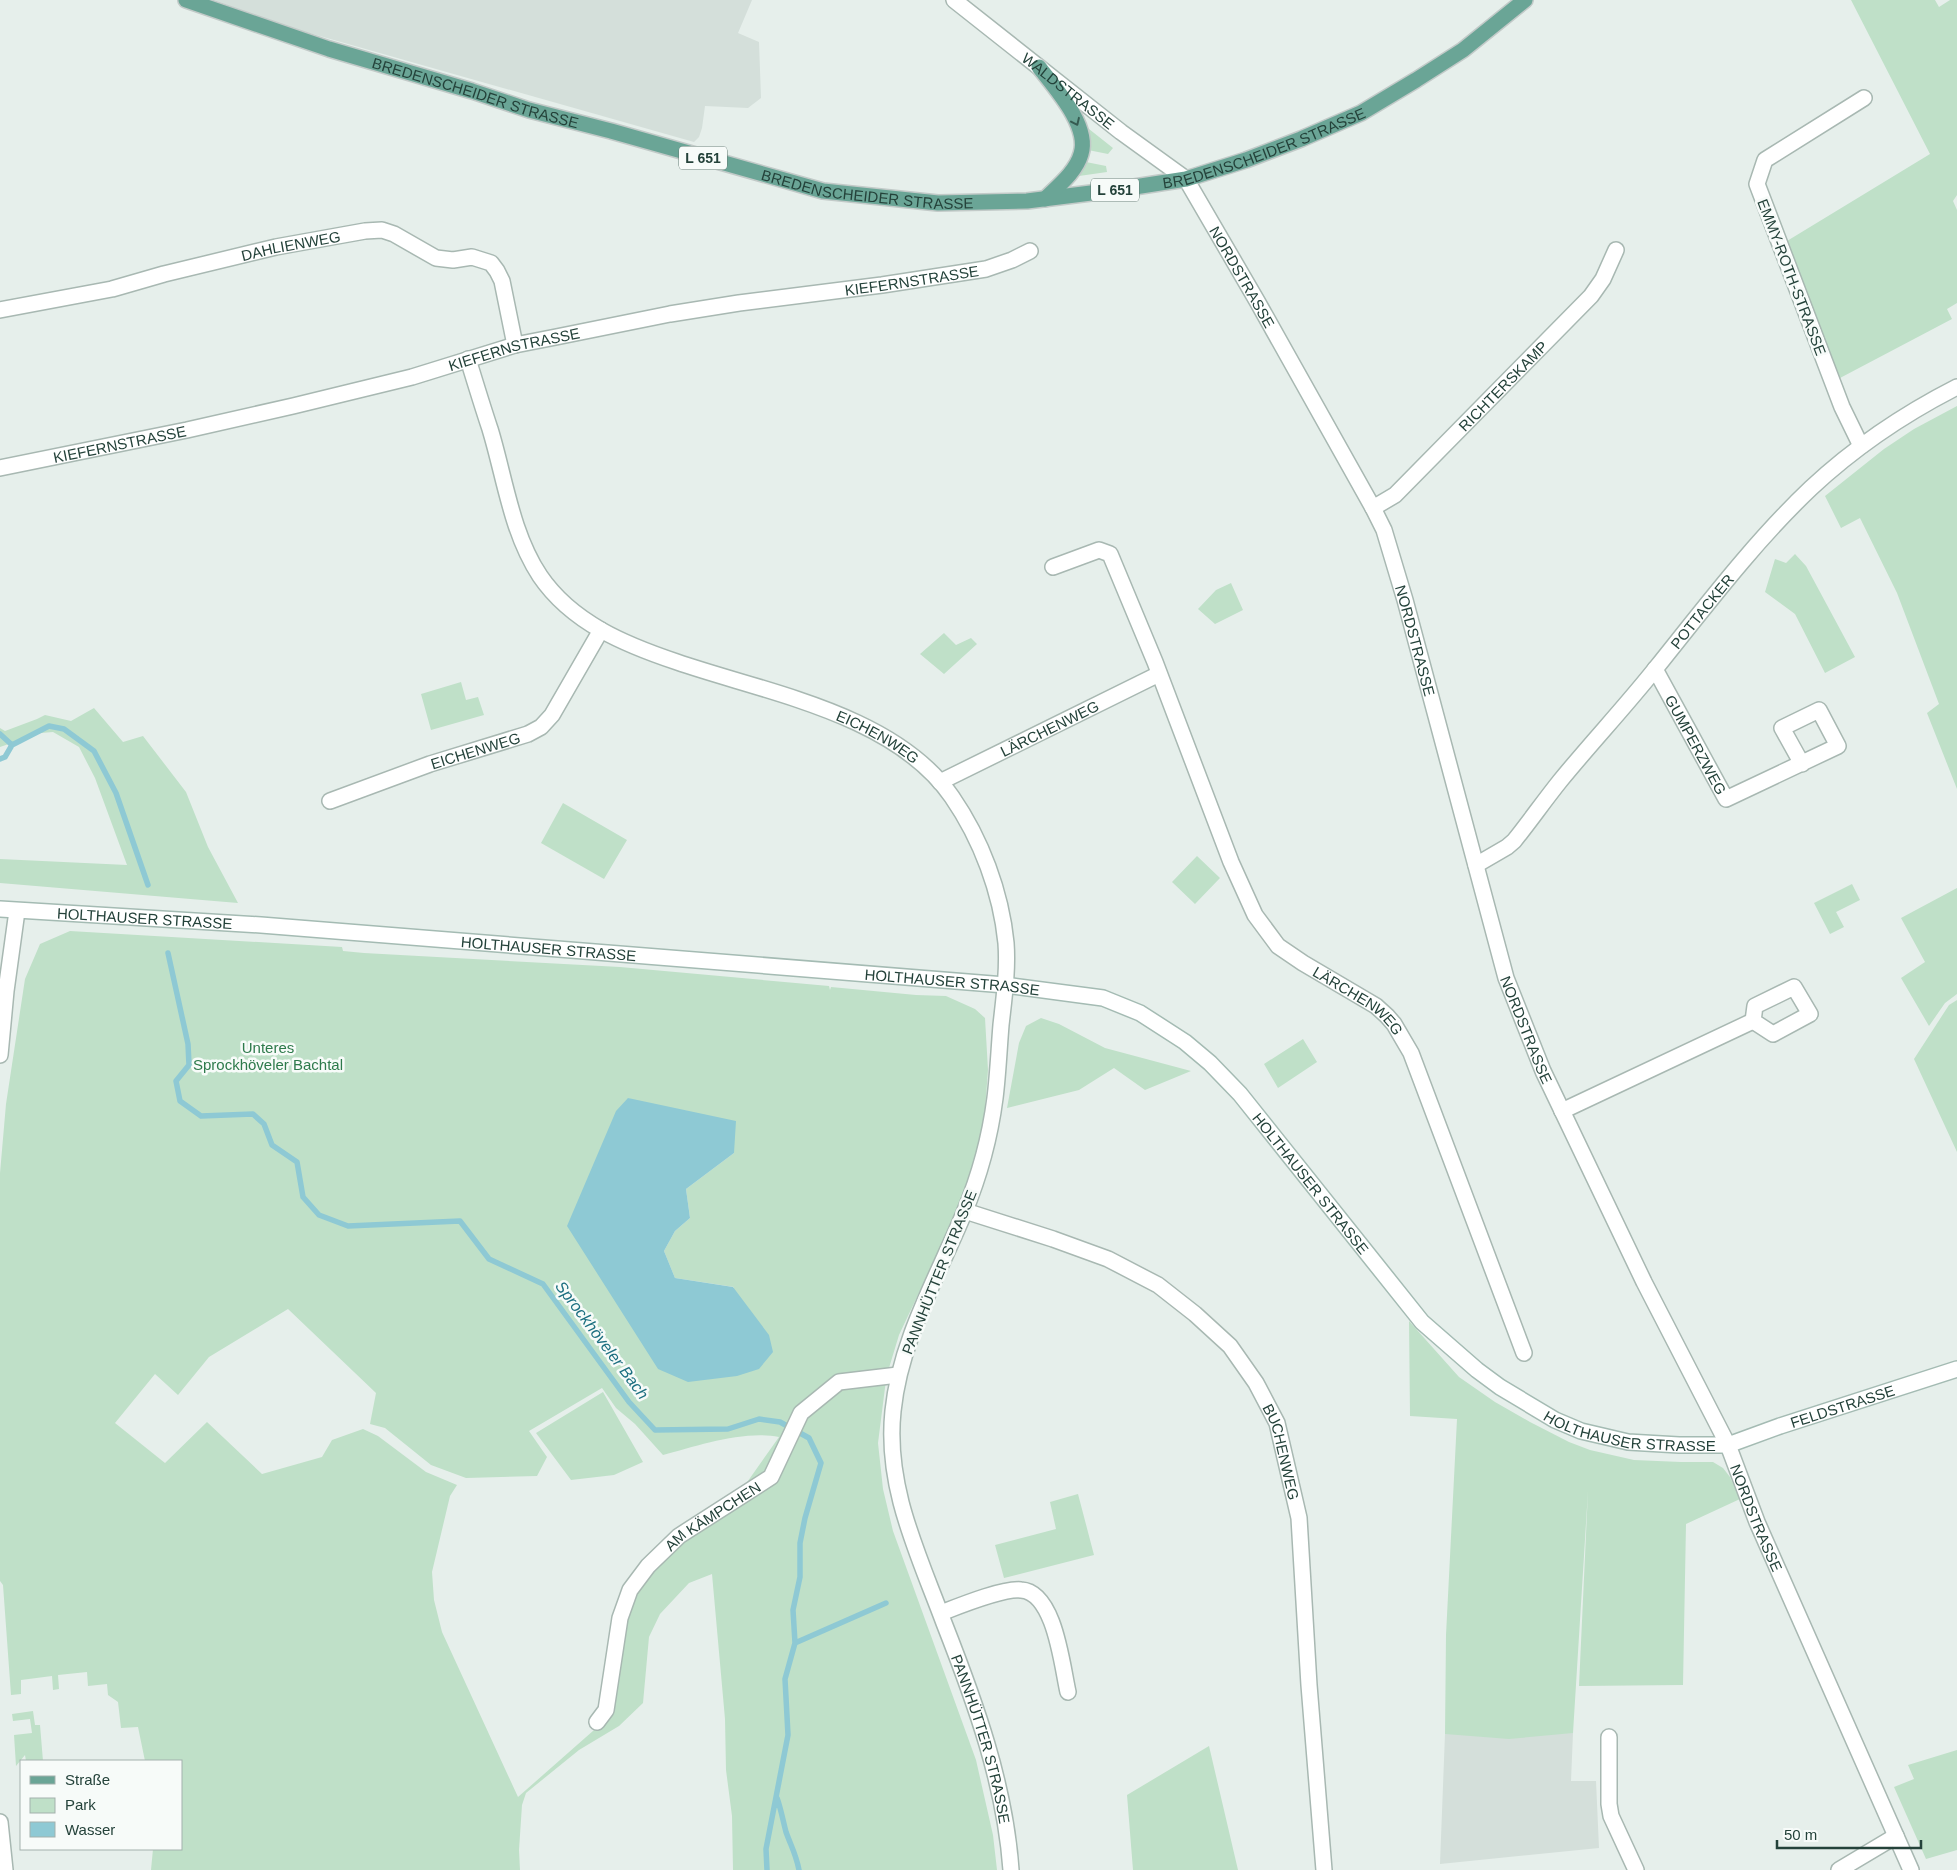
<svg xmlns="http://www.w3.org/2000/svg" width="1957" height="1870" font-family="Helvetica,sans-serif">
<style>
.built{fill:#d4dfda}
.green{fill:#bfe0c8;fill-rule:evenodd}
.water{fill:#8ec9d4}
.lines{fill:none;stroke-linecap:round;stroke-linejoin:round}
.stream{stroke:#8ec9d4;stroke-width:5.5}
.street-casing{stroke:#a8b8b2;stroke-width:18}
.secondary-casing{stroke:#a4bbb3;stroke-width:18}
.primary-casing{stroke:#c2cac8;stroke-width:18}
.street{stroke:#fff;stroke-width:15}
.secondary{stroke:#fff;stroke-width:15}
.primary{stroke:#6aa596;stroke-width:15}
.oneway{stroke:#365b51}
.labels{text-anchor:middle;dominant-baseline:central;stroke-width:5;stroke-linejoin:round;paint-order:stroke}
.shield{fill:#f7fbf9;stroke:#637a73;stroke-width:1}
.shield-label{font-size:14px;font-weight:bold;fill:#24423a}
.street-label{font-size:15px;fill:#24423a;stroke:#f7fbf9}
.park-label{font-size:15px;fill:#2d7a4b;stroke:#f7fbf9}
.water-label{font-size:16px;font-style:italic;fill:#1c6f80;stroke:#f7fbf9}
</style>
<rect width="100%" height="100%" fill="#e6efeb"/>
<!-- built -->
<path class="built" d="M 214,0 L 752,0 L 738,33 L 759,42 L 761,98 L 748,108 L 705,106 L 702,128 L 699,137 L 694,142 L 288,27 Z
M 1573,1733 L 1571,1781 L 1596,1781 L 1599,1848 L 1440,1864 L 1445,1734 Z"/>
<!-- green -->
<path class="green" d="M 1851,0 L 1935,0 L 1939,7 L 1950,0 L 1957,0 L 1957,195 L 1953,201 L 1957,210 L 1957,303 L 1947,309 L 1952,319 L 1840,378 L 1802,285 L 1787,241 L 1930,154 Z
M 1089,129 L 1113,148 L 1108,154 L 1088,150 L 1087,130 Z
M 1086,162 L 1106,166 L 1107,172 L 1079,176 Z
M 1957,406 L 1957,789 L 1927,713 L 1939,704 L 1897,593 L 1860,518 L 1841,528 L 1825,496 L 1884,449 L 1914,429 Z
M 1795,554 L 1806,566 L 1855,657 L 1825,673 L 1795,614 L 1765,592 L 1775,559 L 1786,563 Z
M 1231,583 L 1243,610 L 1215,624 L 1198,609 L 1216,590 Z
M 944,633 L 956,645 L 971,638 L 977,644 L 944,674 L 920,654 Z
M 461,682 L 466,700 L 478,697 L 484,715 L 431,730 L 421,694 Z
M 94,708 L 123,742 L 143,736 L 186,792 L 208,847 L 238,903 L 0,883 L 0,859 L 127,865 L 95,778 L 79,747 L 53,732 L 41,733 L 0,747 L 0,728 L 5,731 L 37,719 L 45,715 L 71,721 Z
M 563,803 L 627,840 L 604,879 L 541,843 Z
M 1197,856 L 1220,878 L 1195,904 L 1172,882 Z
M 1852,884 L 1860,900 L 1836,912 L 1844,927 L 1830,934 L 1814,903 Z
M 1957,888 L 1957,994 L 1945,1003 L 1929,1026 L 1901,978 L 1925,962 L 1901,918 Z
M 70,931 L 342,947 L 343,951 L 364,953 L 620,967 L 829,986 L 830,990 L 831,987 L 916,995 L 946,996 L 975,1009 L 985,1018 L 988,1070 L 984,1123 L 969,1180 L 942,1244 L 899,1335 L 889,1368 L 838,1377 L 837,1387 L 886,1380 L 878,1443 L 883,1489 L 893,1531 L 976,1760 L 993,1835 L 997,1870 L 733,1870 L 732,1816 L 726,1770 L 725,1719 L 712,1574 L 689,1583 L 660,1614 L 649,1637 L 643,1703 L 619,1726 L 579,1750 L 526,1793 L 522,1805 L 519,1850 L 520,1870 L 151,1870 L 153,1849 L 181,1849 L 181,1761 L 145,1761 L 138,1727 L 121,1728 L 118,1702 L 108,1695 L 107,1684 L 88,1686 L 87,1672 L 58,1675 L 59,1689 L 53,1690 L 52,1676 L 21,1680 L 21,1694 L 11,1695 L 3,1585 L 0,1581 L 0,1173 L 6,1104 L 25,979 L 40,944 ZM 628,1098 L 734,1153 L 686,1189 L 690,1218 L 675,1231 L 664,1251 L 675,1278 L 734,1287 L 658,1369 ZM 288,1309 L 376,1393 L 370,1424 L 385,1428 L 431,1465 L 466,1478 L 537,1476 L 547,1457 L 529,1431 L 602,1388 L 616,1408 L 635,1424 L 663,1455 C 697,1446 744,1430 779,1437 L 743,1488 L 642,1580 L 623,1618 L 602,1723 L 518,1797 L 442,1632 L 434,1600 L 432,1572 L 450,1496 L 457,1485 L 426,1472 L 378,1436 L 363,1429 L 332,1440 L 322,1457 L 262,1474 L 207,1422 L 165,1463 L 115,1423 L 155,1374 L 178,1395 L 209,1357 Z
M 1957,1000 L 1957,1152 L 1914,1059 L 1949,1005 Z
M 1041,1018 L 1059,1024 L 1105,1048 L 1191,1071 L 1145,1090 L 1114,1068 L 1079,1090 L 1007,1108 L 1019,1043 L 1026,1026 Z
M 1303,1039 L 1317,1062 L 1278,1088 L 1264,1064 Z
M 1409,1321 L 1459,1377 L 1495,1402 L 1530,1422 L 1569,1442 L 1590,1450 L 1634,1460 L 1681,1462 L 1713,1462 L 1723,1468 L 1730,1477 L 1740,1499 L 1686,1524 L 1683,1685 L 1579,1686 L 1588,1491 L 1573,1733 L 1509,1739 L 1445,1734 L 1446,1635 L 1457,1419 L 1410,1416 Z
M 603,1392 L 643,1462 L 614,1475 L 571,1480 L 536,1433 Z
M 1078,1494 L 1094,1555 L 1004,1578 L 995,1545 L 1056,1529 L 1050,1502 Z
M 33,1711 L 35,1725 L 40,1725 L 43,1761 L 26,1761 L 25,1755 L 16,1766 L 14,1735 L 32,1733 L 30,1719 L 13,1721 L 12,1714 Z
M 1209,1746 L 1238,1870 L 1133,1870 L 1127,1795 Z
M 1957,1750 L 1957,1850 L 1926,1859 L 1894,1787 L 1914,1779 L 1908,1765 Z"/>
<!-- water -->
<path class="water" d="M 628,1098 L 736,1121 L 734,1153 L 686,1189 L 690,1218 L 675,1231 L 664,1251 L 675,1278 L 733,1287 L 769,1335 L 773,1352 L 759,1369 L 737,1376 L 688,1382 L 658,1369 L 567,1226 L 616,1111 Z"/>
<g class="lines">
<!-- stream -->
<path class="stream" d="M 0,734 L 12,745 L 49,726 L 64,729 L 94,751 L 116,793 L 148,885
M 0,759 L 5,757 L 12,745
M 168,953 L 188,1044 L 189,1065 L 176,1081 L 180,1101 L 201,1116 L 253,1114 L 264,1124 L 272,1145 L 297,1162 L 303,1197 L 319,1215 L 348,1226 L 460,1221 L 489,1259 L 543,1284 L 629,1402 L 655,1430 L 728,1429 L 759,1419 L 780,1422 L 809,1438 L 821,1463 L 805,1518 L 800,1543 L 800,1577 L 793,1610 L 795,1643 L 785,1679 L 788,1735 L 766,1849 L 767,1870
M 795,1643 L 886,1603
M 777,1798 C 781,1809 783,1821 786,1832 C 791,1846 796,1854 799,1870"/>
<defs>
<g id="street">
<path id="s1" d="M 954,0 L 1121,132 L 1186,179 L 1257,301 L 1373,508 L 1384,530 L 1405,600 L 1506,978 L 1543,1071 L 1644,1282 L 1728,1445 L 1757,1522 L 1911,1870"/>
<path id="s2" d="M 0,310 L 112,289 L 164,274 L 276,247 L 365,231 L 382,230 L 394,234 L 436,258 L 453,260 L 472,257 L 491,263 L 497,271 L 502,281 L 515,345"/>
<path id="s3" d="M 468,359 C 475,382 482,405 490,429 C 505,478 511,532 540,576 C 572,623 626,645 677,662 C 767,693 895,714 952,797 C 981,839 1001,892 1006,943 C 1008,970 1004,998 1001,1025 C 999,1049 998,1074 995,1098 C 990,1137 979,1177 964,1213 C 937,1278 900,1341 893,1411 C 885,1487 918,1553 944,1623 C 975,1702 1005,1784 1011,1870"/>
<path d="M 1861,446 L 1842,407 L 1757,184 L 1765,160 L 1864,98"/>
<path id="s4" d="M 0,468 L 187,430 L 293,406 L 412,377 L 515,345 L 556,337 L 670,314 L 739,303 L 882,285 L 986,269 L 1012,260 L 1030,251"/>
<path id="s5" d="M 1373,508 L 1395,495 L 1591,296 L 1603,279 L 1616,250"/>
<path id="s6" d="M 1053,567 L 1099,550 L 1110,554 L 1155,662 L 1231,862 L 1255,915 L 1278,946 L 1303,963 L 1376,1006 L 1387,1016 L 1394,1024 L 1411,1053 L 1524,1353"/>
<path id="s7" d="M 1655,669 L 1726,799 L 1838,746 L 1819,710 L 1782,728 L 1802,764"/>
<path id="s8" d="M 940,782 L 1159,674"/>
<path id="s9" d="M 330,801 L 430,764 L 528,734 L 541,727 L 552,715 L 601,630"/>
<path id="s10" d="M 1476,865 L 1507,847 L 1514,841 C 1530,821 1544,801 1560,781 C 1591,743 1625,707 1656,668 C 1705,607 1754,542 1811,488 C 1855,447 1904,414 1957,387"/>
<path d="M 1794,987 L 1810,1014 L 1773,1034 L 1753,1021 L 1755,1006 Z"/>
<path d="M 0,1055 L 6,991 L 17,911"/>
<path d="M 1562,1111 L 1753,1021"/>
<path id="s11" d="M 965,1211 L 1053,1239 L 1108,1259 L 1158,1285 L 1195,1314 L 1230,1346 L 1256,1383 L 1277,1423 L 1299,1518 L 1309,1685 L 1324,1870"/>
<path d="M 941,1613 C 959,1606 1003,1588 1021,1590 C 1055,1592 1062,1666 1068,1692"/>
<path id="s12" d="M 597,1722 L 606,1710 L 620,1618 L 630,1590 L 648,1566 L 679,1536 L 771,1477 L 801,1413 L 839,1382 L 898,1375"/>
<path d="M 1609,1737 L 1609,1804 L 1611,1816 L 1636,1870"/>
<path d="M 0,1822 L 5,1870"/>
<path d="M 1839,1870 L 1896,1836"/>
</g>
<g id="secondary">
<path id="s13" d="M 0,909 L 261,925 L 1005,985 L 1103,998 L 1140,1013 L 1185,1042 L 1210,1063 L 1240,1094 L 1422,1322 L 1477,1370 L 1500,1387 L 1555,1420 L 1581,1431 L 1628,1442 L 1679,1445 L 1728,1445 L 1780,1426 L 1957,1369"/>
</g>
<g id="primary">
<path id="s14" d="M 186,0 L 329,49 L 472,91 L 529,110 L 611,131 L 823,191 L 938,203 L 1027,201 L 1115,190 L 1186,179 L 1246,160 L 1301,139 L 1361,113 L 1416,80 L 1463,50 L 1525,0"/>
<path d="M 1039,67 C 1055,88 1090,126 1081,154 C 1076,172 1058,186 1045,199"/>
</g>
</defs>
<!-- street casing -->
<use href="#street" class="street-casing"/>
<!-- secondary casing -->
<use href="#secondary" class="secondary-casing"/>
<!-- primary casing -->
<use href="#primary" class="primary-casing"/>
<!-- street -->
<use href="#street" class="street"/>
<!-- secondary -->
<use href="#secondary" class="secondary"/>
<!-- primary -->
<use href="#primary" class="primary"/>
</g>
<!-- one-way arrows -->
<defs><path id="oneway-chevron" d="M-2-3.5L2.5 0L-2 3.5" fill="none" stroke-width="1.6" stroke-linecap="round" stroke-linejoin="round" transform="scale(1.25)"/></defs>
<use class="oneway" href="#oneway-chevron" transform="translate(1076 122) rotate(65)"/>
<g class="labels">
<!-- shield labels -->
<g class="shield">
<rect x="679" y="146.5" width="48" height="23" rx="4"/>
<rect x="1091" y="178.5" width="48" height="23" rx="4"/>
</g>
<g class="shield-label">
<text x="703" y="158">L 651</text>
<text x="1115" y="190">L 651</text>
</g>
<!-- street labels -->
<g class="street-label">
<text stroke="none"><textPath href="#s1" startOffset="146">WALDSTRASSE</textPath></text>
<text stroke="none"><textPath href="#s14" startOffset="304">BREDENSCHEIDER STRASSE</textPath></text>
<text stroke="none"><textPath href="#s14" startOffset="1114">BREDENSCHEIDER STRASSE</textPath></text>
<text stroke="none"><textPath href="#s14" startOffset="709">BREDENSCHEIDER STRASSE</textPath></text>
<text stroke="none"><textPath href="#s2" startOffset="298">DAHLIENWEG</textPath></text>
<text stroke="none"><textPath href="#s1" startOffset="406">NORDSTRASSE</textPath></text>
<text transform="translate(1792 277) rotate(69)">EMMY-ROTH-STRASSE</text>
<text stroke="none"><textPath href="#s4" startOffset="932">KIEFERNSTRASSE</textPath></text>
<text stroke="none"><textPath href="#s4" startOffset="528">KIEFERNSTRASSE</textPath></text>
<text stroke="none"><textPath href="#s5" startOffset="179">RICHTERSKAMP</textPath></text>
<text stroke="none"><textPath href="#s4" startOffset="122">KIEFERNSTRASSE</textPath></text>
<text stroke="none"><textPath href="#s10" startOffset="342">POTTACKER</textPath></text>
<text stroke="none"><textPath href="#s1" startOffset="811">NORDSTRASSE</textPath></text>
<text stroke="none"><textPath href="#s8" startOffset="122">LÄRCHENWEG</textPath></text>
<text stroke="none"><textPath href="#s3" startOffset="609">EICHENWEG</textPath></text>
<text stroke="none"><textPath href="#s7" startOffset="86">GUMPERZWEG</textPath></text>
<text stroke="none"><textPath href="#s9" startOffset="154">EICHENWEG</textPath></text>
<text stroke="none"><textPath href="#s13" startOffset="145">HOLTHAUSER STRASSE</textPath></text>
<text stroke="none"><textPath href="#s13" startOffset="550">HOLTHAUSER STRASSE</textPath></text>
<text stroke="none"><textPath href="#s13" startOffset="955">HOLTHAUSER STRASSE</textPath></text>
<text stroke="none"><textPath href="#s6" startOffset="586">LÄRCHENWEG</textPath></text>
<text stroke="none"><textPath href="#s1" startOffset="1216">NORDSTRASSE</textPath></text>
<text stroke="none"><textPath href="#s13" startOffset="1390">HOLTHAUSER STRASSE</textPath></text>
<text transform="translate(939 1272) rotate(-68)">PANNHÜTTER STRASSE</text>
<text stroke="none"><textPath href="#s13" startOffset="2031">FELDSTRASSE</textPath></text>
<text stroke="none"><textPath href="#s13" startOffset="1810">HOLTHAUSER STRASSE</textPath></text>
<text stroke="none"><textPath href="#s11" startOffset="421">BUCHENWEG</textPath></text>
<text stroke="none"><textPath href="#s12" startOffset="250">AM KÄMPCHEN</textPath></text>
<text stroke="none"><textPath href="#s1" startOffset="1756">NORDSTRASSE</textPath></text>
<text stroke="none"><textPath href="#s3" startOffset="1692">PANNHÜTTER STRASSE</textPath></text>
</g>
<!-- park labels -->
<g class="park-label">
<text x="268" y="1047">Unteres<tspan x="268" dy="17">Sprockhöveler Bachtal</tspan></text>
</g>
<!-- water labels -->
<g class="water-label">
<text transform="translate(602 1340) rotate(53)">Sprockhöveler Bach</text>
</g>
</g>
<!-- legend -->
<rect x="20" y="1760" width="162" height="90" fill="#f7fbf9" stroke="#a3b1ad"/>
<rect x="30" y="1776" width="25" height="8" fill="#6aa596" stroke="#a3b1ad"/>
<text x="65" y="1785" font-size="15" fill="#24423a">Straße</text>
<rect x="30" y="1798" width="25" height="15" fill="#bfe0c8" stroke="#a3b1ad"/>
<text x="65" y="1810" font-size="15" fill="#24423a">Park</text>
<rect x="30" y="1822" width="25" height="15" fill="#8ec9d4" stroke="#a3b1ad"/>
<text x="65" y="1835" font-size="15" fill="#24423a">Wasser</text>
<!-- scale -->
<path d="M1777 1840v8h144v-8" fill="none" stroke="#24423a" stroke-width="2.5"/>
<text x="1784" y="1840" font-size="15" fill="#24423a" stroke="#f7fbf9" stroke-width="4" paint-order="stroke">50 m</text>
</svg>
